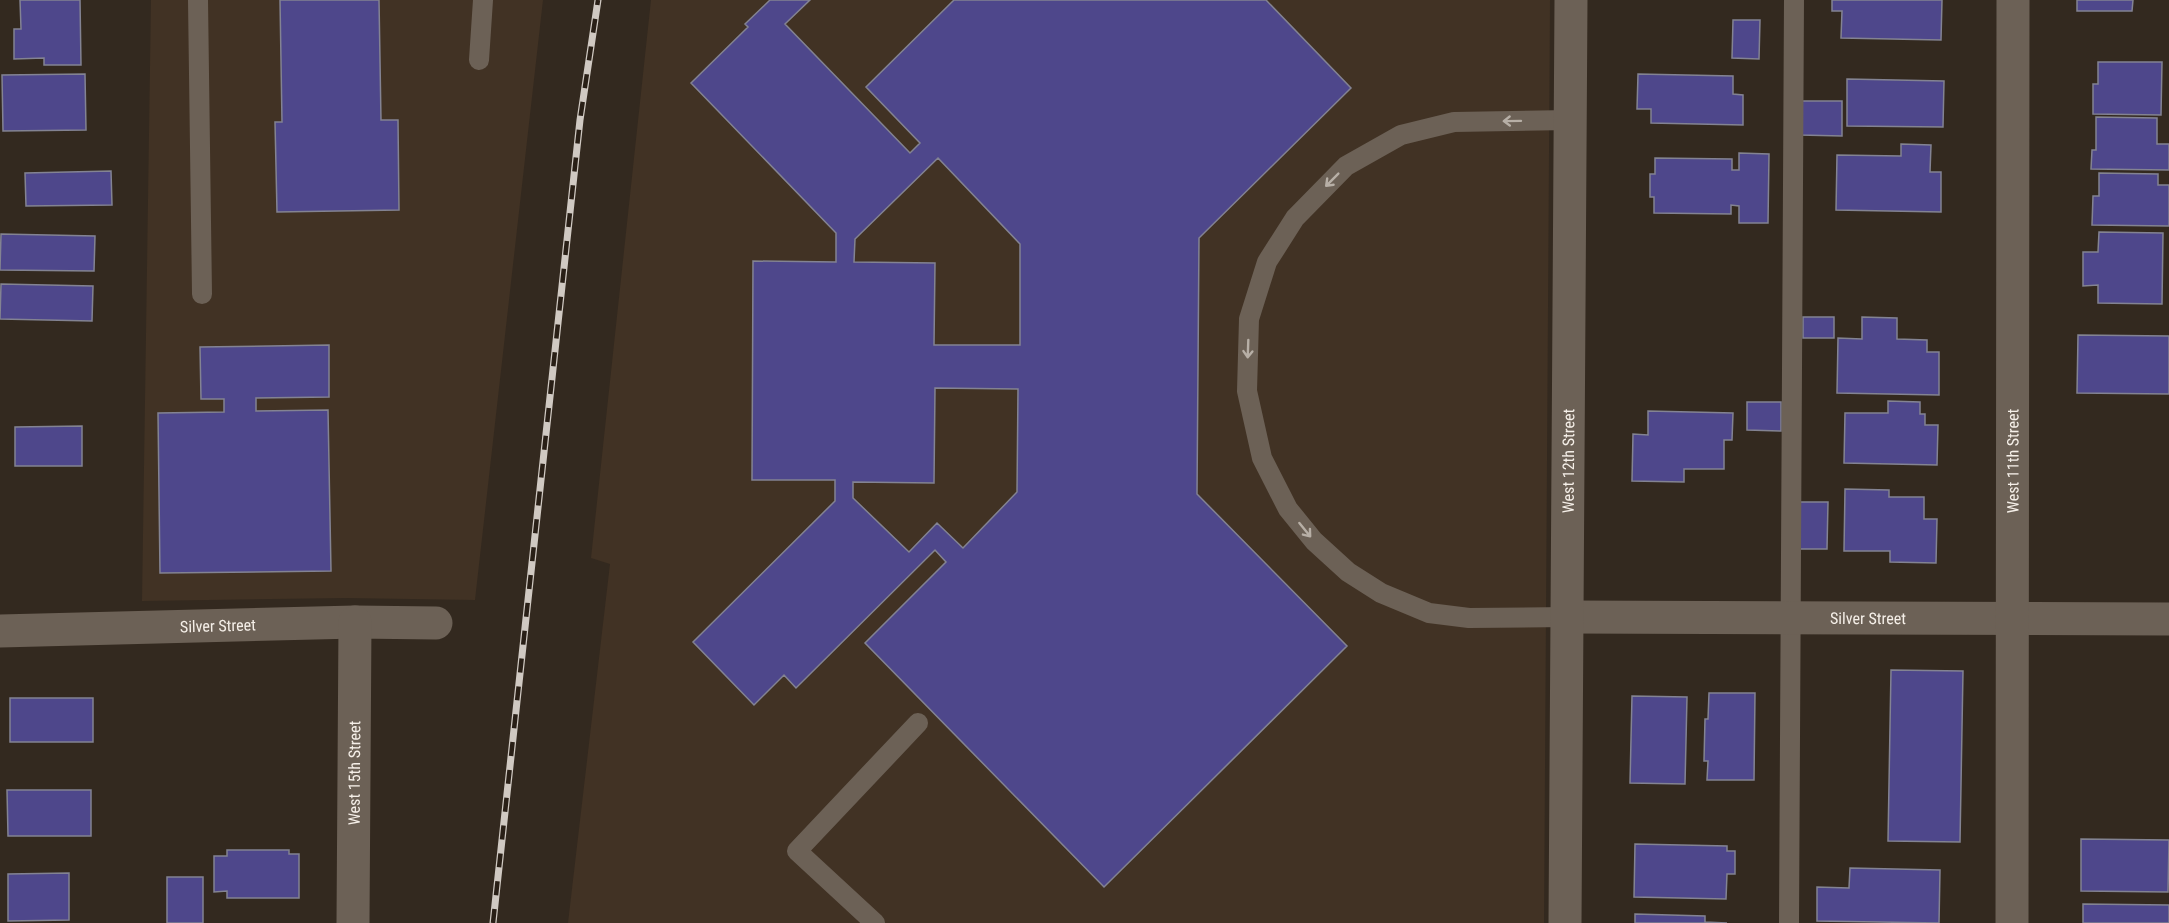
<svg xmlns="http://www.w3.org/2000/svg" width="2169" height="923" font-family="'Roboto Condensed',sans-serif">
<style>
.built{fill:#413224}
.building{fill:#4e478b;stroke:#838392;stroke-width:1.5;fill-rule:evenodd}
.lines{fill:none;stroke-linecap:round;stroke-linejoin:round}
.lane{stroke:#6c6156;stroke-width:20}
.street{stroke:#6c6156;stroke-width:33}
.rail-casing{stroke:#d0c9c2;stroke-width:7}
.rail{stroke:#291f16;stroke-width:4.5;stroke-dasharray:14;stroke-linecap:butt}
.oneway{stroke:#b7afa6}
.labels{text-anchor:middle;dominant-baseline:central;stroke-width:4.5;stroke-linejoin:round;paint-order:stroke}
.street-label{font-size:16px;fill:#f5efe8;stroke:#291f16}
</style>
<rect width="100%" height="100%" fill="#33291f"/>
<!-- built -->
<path class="built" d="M 151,0 L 543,0 L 475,600 L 345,598 L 142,601 Z
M 651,0 L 1550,0 L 1544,923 L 568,923 L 610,564 L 591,558 Z"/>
<!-- building -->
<path class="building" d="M 20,0 L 80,0 L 81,65 L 44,65 L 44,58 L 14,59 L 14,29 L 21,29 Z
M 280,0 L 379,0 L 381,120 L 398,120 L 399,210 L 277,212 L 275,122 L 282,122 Z
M 770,0 L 810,0 L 785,24 L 910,153 L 920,143 L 866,87 L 954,0 L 1266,0 L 1351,88 L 1199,238 L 1197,494 L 1347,646 L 1104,887 L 865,643 L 946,562 L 935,550 L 796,688 L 784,675 L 754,705 L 693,642 L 835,501 L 835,480 L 752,480 L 753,261 L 836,262 L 836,233 L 691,83 L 748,27 L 745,24 ZM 938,158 L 1020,244 L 1020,345 L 934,345 L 935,263 L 854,262 L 855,239 ZM 935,388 L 1018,389 L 1017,492 L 963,548 L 937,523 L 909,552 L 853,498 L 853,482 L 934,483 Z
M 1832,0 L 1942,0 L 1941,40 L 1841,38 L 1842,11 L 1832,11 Z
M 2077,0 L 2133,0 L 2132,11 L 2077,11 Z
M 1733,20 L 1760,20 L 1759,59 L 1732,58 Z
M 2098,62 L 2162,62 L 2161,115 L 2093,114 L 2093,84 L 2098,84 Z
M 85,74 L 86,130 L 3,131 L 2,75 Z
M 1638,74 L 1733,76 L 1733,94 L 1743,95 L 1743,125 L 1651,123 L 1651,109 L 1637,109 Z
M 1847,79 L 1944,81 L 1943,127 L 1847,126 Z
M 1801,101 L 1842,101 L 1842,136 L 1800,135 Z
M 2096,117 L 2157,118 L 2157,144 L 2169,144 L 2169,170 L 2091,169 L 2092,150 L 2096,150 Z
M 1901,144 L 1931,145 L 1930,172 L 1941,172 L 1941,212 L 1836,210 L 1837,155 L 1901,156 Z
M 1739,153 L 1769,154 L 1768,223 L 1739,223 L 1739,206 L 1731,205 L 1731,214 L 1654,213 L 1654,197 L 1650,197 L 1650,174 L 1655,174 L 1655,158 L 1732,159 L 1732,170 L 1739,170 Z
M 111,171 L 112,205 L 26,206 L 25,173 Z
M 2099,173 L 2158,174 L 2158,185 L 2169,185 L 2169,226 L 2092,225 L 2093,196 L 2099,196 Z
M 2099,232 L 2163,233 L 2162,304 L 2098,303 L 2098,285 L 2083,286 L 2083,252 L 2098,252 Z
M 1,234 L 95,236 L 94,271 L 0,270 Z
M 1,284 L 93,286 L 92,321 L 0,319 Z
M 1803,317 L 1834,317 L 1834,338 L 1803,338 Z
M 1862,317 L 1897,318 L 1897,339 L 1927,340 L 1927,352 L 1939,352 L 1939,395 L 1837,393 L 1838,338 L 1862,339 Z
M 2078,335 L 2169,336 L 2169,394 L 2077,393 Z
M 329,345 L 329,397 L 256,398 L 256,411 L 328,410 L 331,571 L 160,573 L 158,413 L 224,412 L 224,399 L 201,399 L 200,347 Z
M 1888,401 L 1920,402 L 1920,414 L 1925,414 L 1925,425 L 1938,425 L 1937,465 L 1844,463 L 1845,413 L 1888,413 Z
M 1747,402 L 1781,402 L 1781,431 L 1747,430 Z
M 1648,411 L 1733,413 L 1732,440 L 1724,440 L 1724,469 L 1684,469 L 1684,482 L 1632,481 L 1633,434 L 1648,435 Z
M 82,426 L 82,466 L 15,466 L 15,427 Z
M 1845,489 L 1889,490 L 1889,497 L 1924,497 L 1924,519 L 1937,519 L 1936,563 L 1890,562 L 1890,551 L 1844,551 Z
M 1800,502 L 1828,502 L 1827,549 L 1799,549 Z
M 1891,670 L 1963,671 L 1960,842 L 1888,841 Z
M 1709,693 L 1755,693 L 1754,780 L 1707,780 L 1708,761 L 1704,761 L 1705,719 L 1708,719 Z
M 1632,696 L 1687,697 L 1685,784 L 1630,783 Z
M 10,698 L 93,698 L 93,742 L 10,742 Z
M 7,790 L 91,790 L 91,836 L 8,836 Z
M 2081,839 L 2169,840 L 2168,892 L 2081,891 Z
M 1635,844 L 1727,846 L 1727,851 L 1735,851 L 1735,874 L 1727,874 L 1726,899 L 1634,897 Z
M 227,850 L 289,850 L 289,854 L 299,854 L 299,898 L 227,898 L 227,891 L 214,892 L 214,856 L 227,856 Z
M 1850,868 L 1940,870 L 1939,923 L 1817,921 L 1817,887 L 1849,888 Z
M 69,873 L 69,920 L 8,921 L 8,874 Z
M 167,877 L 203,877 L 203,923 L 167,923 Z
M 2083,904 L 2169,905 L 2169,923 L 2083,923 Z
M 1635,914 L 1705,916 L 1705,922 L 1727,923 L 1635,923 Z"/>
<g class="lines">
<!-- lane -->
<path class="lane" d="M 198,0 L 202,294
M 479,60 L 483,0
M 1568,617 L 1469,618 L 1429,613 L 1381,593 L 1348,572 L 1314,541 L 1288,509 L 1262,458 L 1247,391 L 1249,319 L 1267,262 L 1295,218 L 1346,166 L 1401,135 L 1454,122 L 1570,120
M 875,923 L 797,851 L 918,723
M 1789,923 L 1794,0"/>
<!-- street -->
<g class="street">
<path id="s1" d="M 1568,617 L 2169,619"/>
<path id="s2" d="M 0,631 L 355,622 L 436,623"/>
<path id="s3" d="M 353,923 L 355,622"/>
<path id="s4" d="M 1565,923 L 1571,0"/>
<path id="s5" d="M 2012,923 L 2013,0"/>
</g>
<defs>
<path id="rail" d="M 493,923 L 580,120 L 598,0"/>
</defs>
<!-- rail casing -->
<use href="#rail" class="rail-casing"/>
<!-- rail -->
<use href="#rail" class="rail"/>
</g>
<!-- one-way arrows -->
<defs><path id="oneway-shaft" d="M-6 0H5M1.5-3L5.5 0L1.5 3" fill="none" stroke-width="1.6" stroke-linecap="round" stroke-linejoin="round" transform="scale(1.5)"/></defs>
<g class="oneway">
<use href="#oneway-shaft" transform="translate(1512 121) rotate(179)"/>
<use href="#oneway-shaft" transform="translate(1332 180) rotate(135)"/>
<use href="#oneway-shaft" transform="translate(1248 349) rotate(92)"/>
<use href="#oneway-shaft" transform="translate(1305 530) rotate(51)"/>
</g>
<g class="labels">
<!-- street labels -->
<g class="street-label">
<text stroke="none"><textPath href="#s4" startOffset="462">West 12th Street</textPath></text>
<text stroke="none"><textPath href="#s5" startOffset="462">West 11th Street</textPath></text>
<text stroke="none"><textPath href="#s1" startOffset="300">Silver Street</textPath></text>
<text stroke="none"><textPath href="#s2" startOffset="218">Silver Street</textPath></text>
<text stroke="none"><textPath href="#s3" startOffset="150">West 15th Street</textPath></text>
</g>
</g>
</svg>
